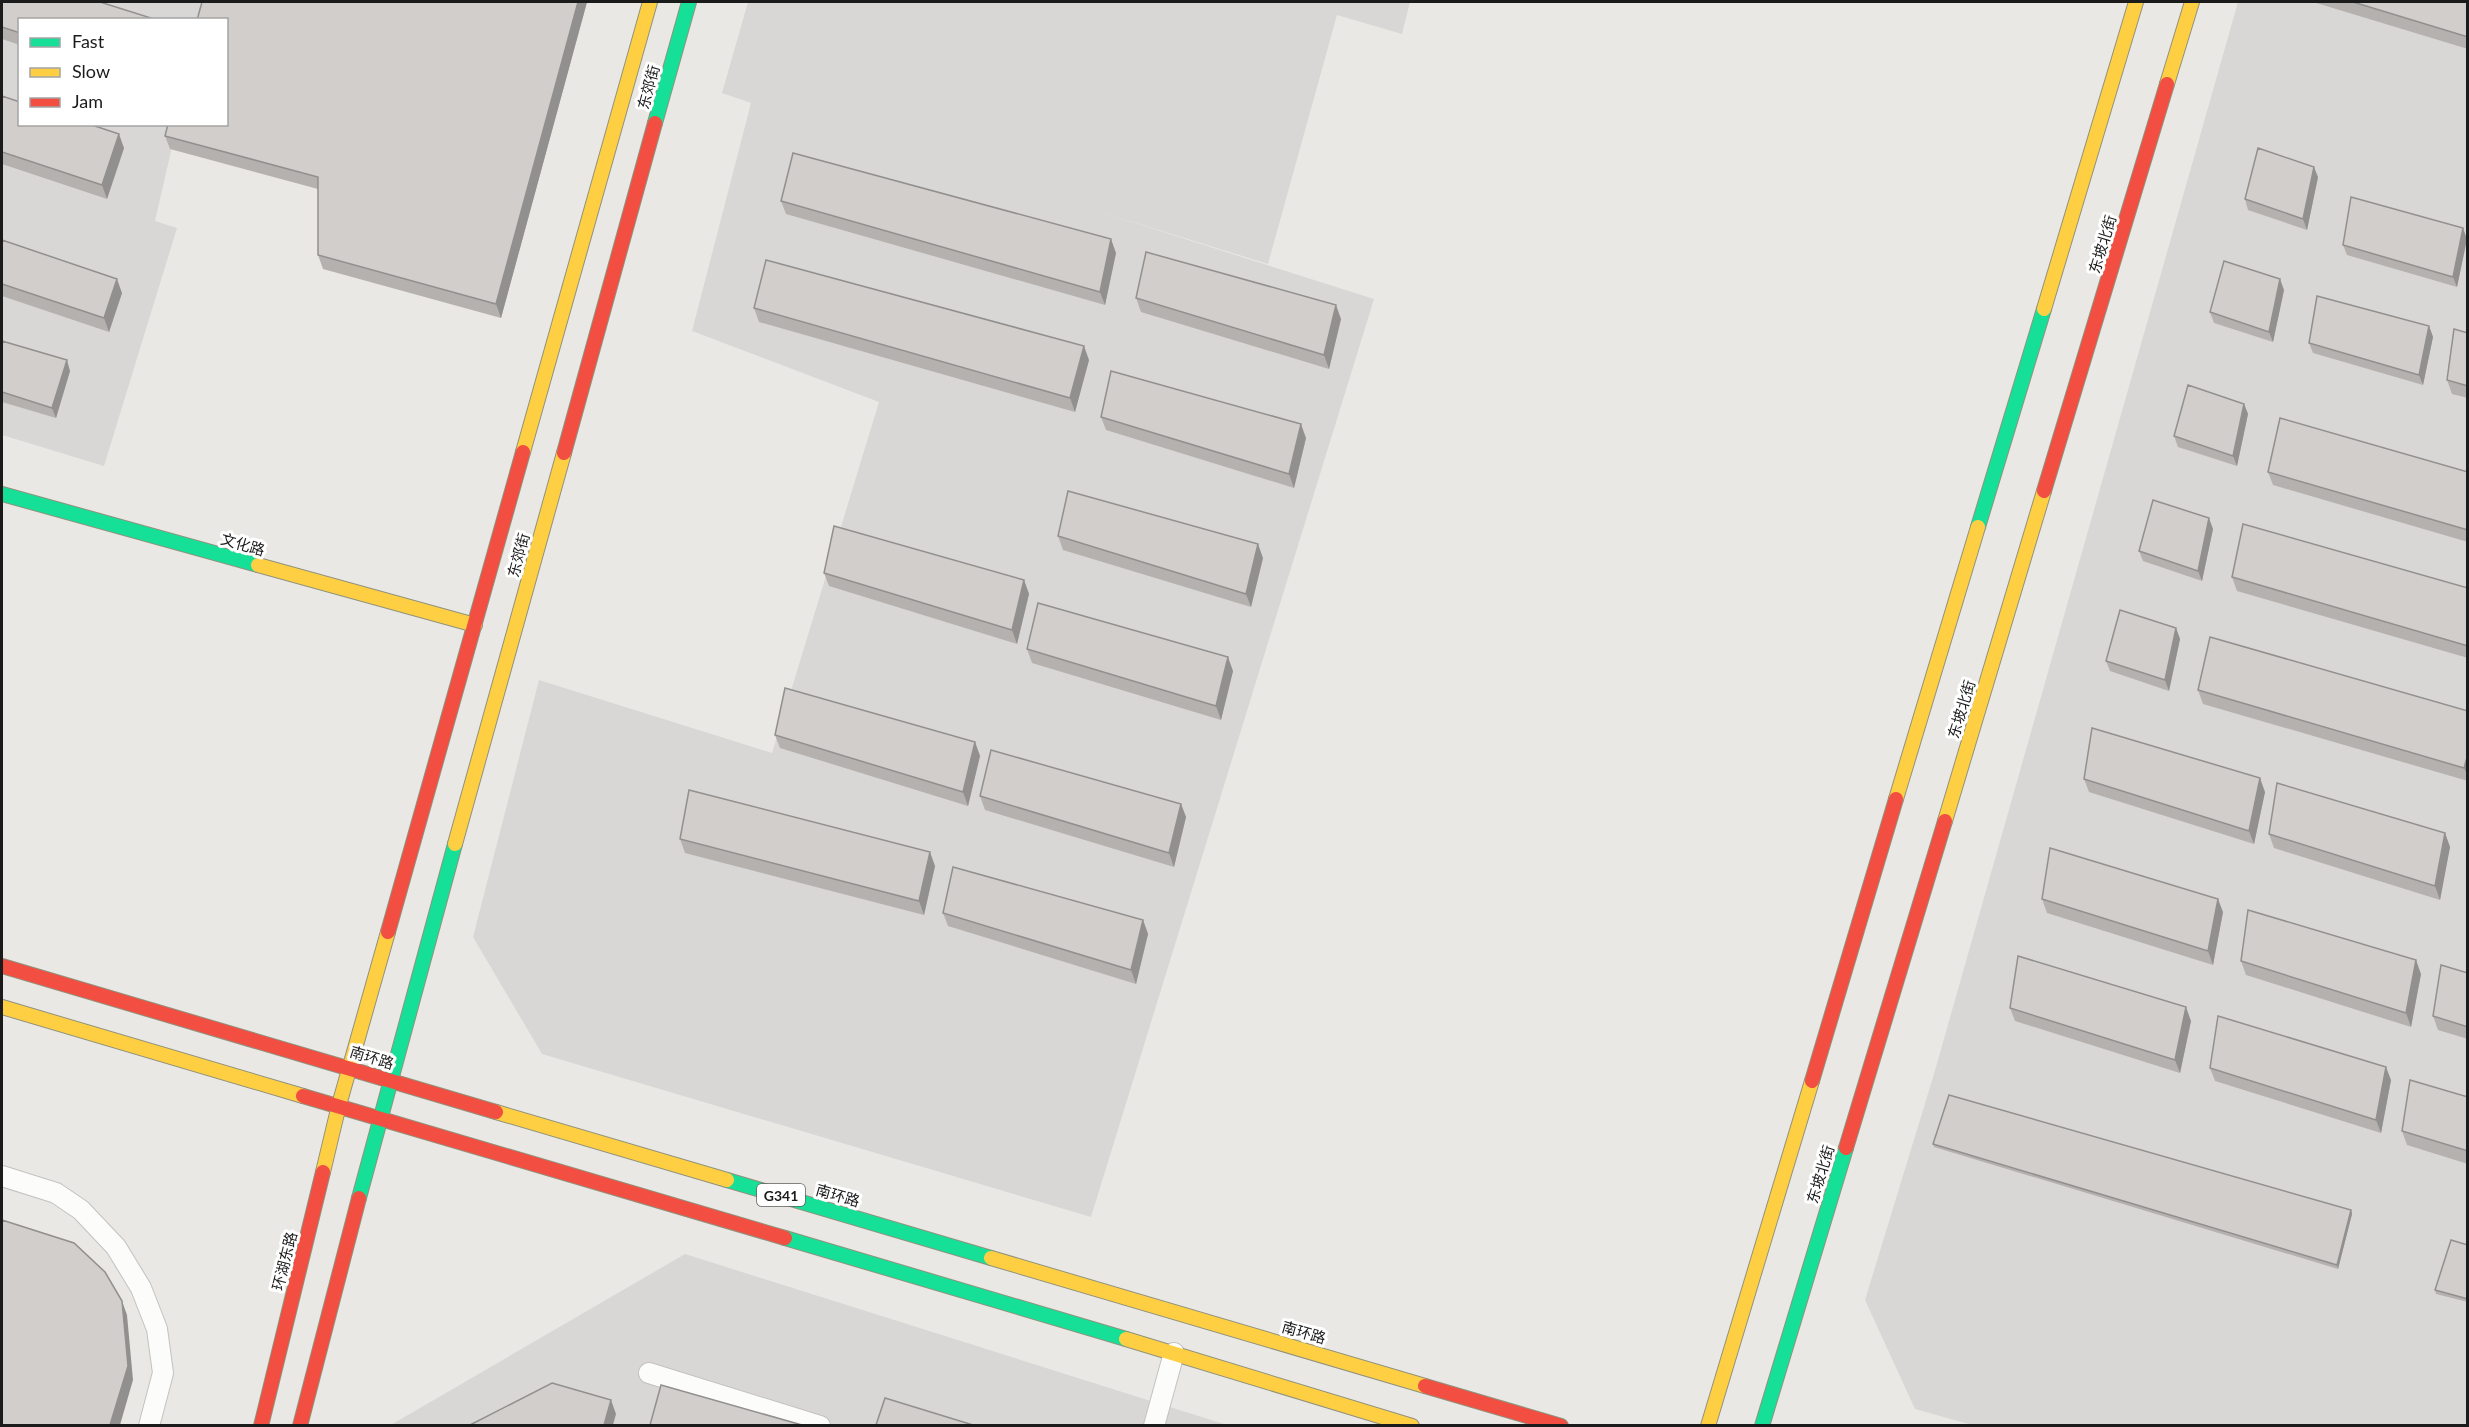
<svg xmlns="http://www.w3.org/2000/svg" width="2469" height="1427" font-family="Lato,'Noto Sans SC',sans-serif">
<style>
.residential{fill:#d9d7d5}
.lines{fill:none;stroke-linecap:round;stroke-linejoin:round}
.street-casing{stroke:#c2c2c0;stroke-width:22}
.fast-casing{stroke:#90927d;stroke-width:16}
.slow-casing{stroke:#90927d;stroke-width:16}
.jam-casing{stroke:#90927d;stroke-width:16}
.street{stroke:#fcfcfb;stroke-width:20}
.fast{stroke:#16e098;stroke-width:14}
.slow{stroke:#ffcf43;stroke-width:14}
.jam{stroke:#f24e42;stroke-width:14}
.wall{fill:#b4b1af}
.shaded-wall{fill:#92908e}
.building{fill:#d1cecb;stroke:#92908e;stroke-width:1.5}
.labels{text-anchor:middle;dominant-baseline:central;stroke-width:6;stroke-linejoin:round;paint-order:stroke}
.shield{fill:#fff;stroke:#5f5f5f;stroke-width:1.5}
.shield-label{font-size:14px;font-weight:bold;fill:#1b1b1b}
.street-label{font-size:15px;fill:#1b1b1b;stroke:#fff}
</style>
<rect width="100%" height="100%" fill="#eae8e4"/>
<!-- residential -->
<path class="residential" d="M 2,2 L 211,2 L 206,19 L 20,20 L 20,124 L 177,125 L 155,221 L 177,228 L 104,466 L 2,435 Z
M 748,2 L 1410,2 L 1402,34 L 1337,15 L 1268,264 L 1091,209 L 1374,299 L 1091,1217 L 542,1054 L 473,937 L 539,680 L 772,753 L 879,402 L 692,331 L 751,103 L 722,93 Z
M 2238,2 L 2467,2 L 2467,1425 L 1972,1425 L 1915,1409 L 1865,1300 L 1934,1074 Z
M 685,1254 L 1227,1425 L 389,1426 Z"/>
<g class="lines">
<defs>
<path id="street" d="M 2,1176 L 56,1193 L 81,1210 L 116,1247 L 141,1288 L 157,1329 L 163,1373 L 149,1426
M 649,1373 L 820,1426
M 1154,1426 L 1174,1353"/>
<path id="fast" d="M 655,123 L 689,2
M 2,494 L 258,565
M 1978,527 L 2044,309
M 727,1180 L 991,1258
M 359,1198 L 455,844
M 785,1238 L 1126,1339
M 1762,1426 L 1846,1148"/>
<path id="slow" d="M 2167,84 L 2192,2
M 2044,309 L 2136,2
M 523,452 L 650,2
M 258,565 L 475,625
M 1896,799 L 1978,527
M 1945,821 L 2044,491
M 455,844 L 564,453
M 2,1007 L 303,1096
M 496,1112 L 727,1180
M 323,1172 L 339,1105 L 388,932
M 991,1258 L 1425,1386
M 1126,1339 L 1412,1426
M 1708,1426 L 1812,1081"/>
<path id="jam" d="M 564,453 L 655,123
M 2044,491 L 2167,84
M 388,932 L 523,452
M 2,966 L 496,1112
M 1812,1081 L 1896,799
M 303,1096 L 785,1238
M 1846,1148 L 1945,821
M 1425,1386 L 1561,1426
M 261,1426 L 323,1172
M 300,1426 L 359,1198"/>
</defs>
<!-- street casing -->
<use href="#street" class="street-casing"/>
<!-- fast casing -->
<use href="#fast" class="fast-casing"/>
<!-- slow casing -->
<use href="#slow" class="slow-casing"/>
<!-- jam casing -->
<use href="#jam" class="jam-casing"/>
<!-- street -->
<use href="#street" class="street"/>
<!-- fast -->
<use href="#fast" class="fast"/>
<!-- slow -->
<use href="#slow" class="slow"/>
<!-- jam -->
<use href="#jam" class="jam"/>
</g>
<!-- wall -->
<path class="wall" d="M 2,2 L 151,18 L 152,20 L 20,20 L 20,45 L 2,39 Z
M 587,2 L 501,318 L 323,269 L 318,255 L 318,189 L 170,149 L 165,136 Z
M 2313,2 L 2468,2 L 2468,49 Z
M 2,96 L 124,148 L 107,199 L 2,164 Z
M 2318,177 L 2307,230 L 2248,210 L 2245,199 Z
M 781,201 L 1116,253 L 1105,305 L 786,214 Z
M 2467,239 L 2457,287 L 2347,255 L 2343,245 Z
M 2,240 L 122,293 L 109,332 L 2,296 Z
M 2284,290 L 2273,342 L 2214,323 L 2210,312 Z
M 1136,298 L 1341,319 L 1329,369 L 1141,312 Z
M 754,308 L 1089,360 L 1075,412 L 759,322 Z
M 2429,326 L 2433,337 L 2423,385 L 2313,353 L 2309,343 Z
M 2468,333 L 2468,398 L 2452,394 L 2447,380 Z
M 2,341 L 70,371 L 56,418 L 2,402 Z
M 2244,404 L 2248,414 L 2237,466 L 2178,447 L 2174,436 Z
M 1101,417 L 1306,438 L 1294,488 L 1106,430 Z
M 2268,472 L 2468,472 L 2468,542 L 2273,485 Z
M 2213,529 L 2202,581 L 2143,561 L 2139,551 Z
M 1058,536 L 1263,558 L 1251,607 L 1063,550 Z
M 824,573 L 1024,580 L 1029,594 L 1017,644 L 829,586 Z
M 2232,577 L 2468,588 L 2468,658 L 2237,591 Z
M 2176,628 L 2180,639 L 2169,691 L 2110,671 L 2106,661 Z
M 1027,649 L 1233,671 L 1221,720 L 1032,663 Z
M 2198,690 L 2468,711 L 2468,781 L 2203,704 Z
M 775,735 L 975,742 L 980,756 L 968,806 L 780,748 Z
M 2084,779 L 2265,792 L 2254,844 L 2089,792 Z
M 980,796 L 1181,804 L 1186,817 L 1174,867 L 985,810 Z
M 2445,833 L 2450,847 L 2440,900 L 2274,848 L 2269,834 Z
M 680,839 L 935,866 L 924,915 L 685,853 Z
M 2042,899 L 2223,912 L 2213,965 L 2047,913 Z
M 943,913 L 1143,920 L 1148,934 L 1136,984 L 948,926 Z
M 2241,961 L 2421,974 L 2411,1027 L 2246,975 Z
M 2468,973 L 2468,1039 L 2438,1030 L 2433,1016 Z
M 2010,1008 L 2191,1021 L 2180,1073 L 2015,1021 Z
M 2210,1068 L 2391,1080 L 2381,1133 L 2215,1081 Z
M 2468,1097 L 2468,1164 L 2407,1145 L 2402,1131 Z
M 1933,1144 L 2351,1210 L 2352,1214 L 2338,1269 L 1934,1147 Z
M 2468,1245 L 2468,1302 L 2436,1294 L 2435,1290 Z"/>
<!-- shaded-wall -->
<path class="shaded-wall" d="M 578,2 L 587,2 L 501,318 L 496,304 Z
M 119,134 L 124,148 L 107,199 L 102,185 Z
M 2314,167 L 2318,177 L 2307,230 L 2303,219 Z
M 2463,228 L 2467,239 L 2457,287 L 2453,277 Z
M 1111,239 L 1116,253 L 1105,305 L 1100,292 Z
M 117,279 L 122,293 L 109,332 L 104,318 Z
M 2280,279 L 2284,290 L 2273,342 L 2269,332 Z
M 1336,305 L 1341,319 L 1329,369 L 1324,355 Z
M 2429,326 L 2433,337 L 2423,385 L 2419,375 Z
M 1084,346 L 1089,360 L 1075,412 L 1070,398 Z
M 67,360 L 70,371 L 56,418 L 52,408 Z
M 2244,404 L 2248,414 L 2237,466 L 2233,456 Z
M 1301,424 L 1306,438 L 1294,488 L 1289,474 Z
M 2209,518 L 2213,529 L 2202,581 L 2198,571 Z
M 1258,544 L 1263,558 L 1251,607 L 1246,594 Z
M 1024,580 L 1029,594 L 1017,644 L 1012,630 Z
M 2176,628 L 2180,639 L 2169,691 L 2165,680 Z
M 1228,657 L 1233,671 L 1221,720 L 1216,706 Z
M 975,742 L 980,756 L 968,806 L 963,792 Z
M 2468,754 L 2468,777 L 2464,768 Z
M 2260,778 L 2265,792 L 2254,844 L 2249,831 Z
M 1181,804 L 1186,817 L 1174,867 L 1169,853 Z
M 2445,833 L 2450,847 L 2440,900 L 2435,886 Z
M 930,852 L 935,866 L 924,915 L 919,901 Z
M 2218,899 L 2223,912 L 2213,965 L 2208,951 Z
M 1143,920 L 1148,934 L 1136,984 L 1131,970 Z
M 2416,960 L 2421,974 L 2411,1027 L 2406,1013 Z
M 2186,1007 L 2191,1021 L 2180,1073 L 2175,1060 Z
M 2386,1067 L 2391,1080 L 2381,1133 L 2376,1120 Z
M 2351,1210 L 2352,1214 L 2338,1269 L 2337,1265 Z
M 122,1301 L 127,1315 L 133,1380 L 120,1425 L 110,1425 Z
M 611,1400 L 616,1414 L 613,1425 L 604,1425 Z"/>
<!-- building -->
<path class="building" d="M 2,2 L 100,2 L 151,18 L 151,20 L 20,20 L 20,33 L 2,27 Z
M 202,2 L 578,2 L 496,304 L 318,255 L 318,177 L 165,136 L 168,124 L 226,124 L 226,20 L 197,20 Z
M 2353,2 L 2468,2 L 2468,37 Z
M 2,96 L 20,102 L 20,124 L 89,124 L 119,134 L 102,185 L 2,152 Z
M 2258,148 L 2314,167 L 2303,219 L 2245,199 Z
M 793,153 L 1111,239 L 1100,292 L 781,201 Z
M 2351,197 L 2463,228 L 2453,277 L 2343,245 Z
M 2,240 L 117,279 L 104,318 L 2,284 Z
M 1146,252 L 1336,305 L 1324,355 L 1136,298 Z
M 766,260 L 1084,346 L 1070,398 L 754,308 Z
M 2224,261 L 2280,279 L 2269,332 L 2210,312 Z
M 2317,296 L 2429,326 L 2419,375 L 2309,343 Z
M 2454,329 L 2468,333 L 2468,386 L 2447,380 Z
M 2,341 L 67,360 L 52,408 L 2,392 Z
M 1111,371 L 1301,424 L 1289,474 L 1101,417 Z
M 2188,385 L 2244,404 L 2233,456 L 2174,436 Z
M 2280,418 L 2468,472 L 2468,530 L 2268,472 Z
M 1068,491 L 1258,544 L 1246,594 L 1058,536 Z
M 2153,500 L 2209,518 L 2198,571 L 2139,551 Z
M 2243,524 L 2468,588 L 2468,646 L 2232,577 Z
M 834,526 L 1024,580 L 1012,630 L 824,573 Z
M 1038,603 L 1228,657 L 1216,706 L 1027,649 Z
M 2120,610 L 2176,628 L 2165,680 L 2106,661 Z
M 2210,637 L 2468,711 L 2468,754 L 2464,768 L 2198,690 Z
M 785,688 L 975,742 L 963,792 L 775,735 Z
M 2092,728 L 2260,778 L 2249,831 L 2084,779 Z
M 991,750 L 1181,804 L 1169,853 L 980,796 Z
M 2277,783 L 2445,833 L 2435,886 L 2269,834 Z
M 689,790 L 930,852 L 919,901 L 680,839 Z
M 2050,848 L 2218,899 L 2208,951 L 2042,899 Z
M 953,867 L 1143,920 L 1131,970 L 943,913 Z
M 2248,910 L 2416,960 L 2406,1013 L 2241,961 Z
M 2018,956 L 2186,1007 L 2175,1060 L 2010,1008 Z
M 2441,965 L 2468,973 L 2468,1027 L 2433,1016 Z
M 2218,1016 L 2386,1067 L 2376,1120 L 2210,1068 Z
M 2410,1080 L 2468,1097 L 2468,1151 L 2402,1131 Z
M 1949,1095 L 2351,1210 L 2337,1265 L 1933,1144 Z
M 2,1220 L 74,1243 L 105,1272 L 122,1301 L 128,1366 L 110,1425 L 2,1425 Z
M 2451,1240 L 2468,1245 L 2468,1299 L 2435,1290 Z
M 552,1383 L 611,1400 L 604,1425 L 470,1425 Z
M 661,1385 L 802,1425 L 650,1425 Z
M 885,1398 L 973,1425 L 876,1425 Z"/>
<g class="labels">
<!-- shield labels -->
<rect class="shield" x="757" y="1184" width="48" height="22" rx="4.5"/>
<g class="shield-label">
<text x="781" y="1195">G341</text>
</g>
<!-- street labels -->
<g class="street-label">
<text transform="translate(648 87) rotate(-75)">东郊街</text>
<text transform="translate(2102 244) rotate(-73)">东坡北街</text>
<text transform="translate(243 544) rotate(16)">文化路</text>
<text transform="translate(518 555) rotate(-75)">东郊街</text>
<text transform="translate(1961 709) rotate(-73)">东坡北街</text>
<text transform="translate(372 1057) rotate(17)">南环路</text>
<text transform="translate(1820 1174) rotate(-73)">东坡北街</text>
<text transform="translate(838 1195) rotate(16)">南环路</text>
<text transform="translate(284 1261) rotate(-76)">环湖东路</text>
<text transform="translate(1304 1332) rotate(16)">南环路</text>
</g>
</g>
<!-- border -->
<rect width="2469" height="1427" fill="none" stroke="#1b1b1b" stroke-width="6"/>
<!-- legend -->
<rect x="18" y="18" width="210" height="108" fill="#ffffff" stroke="#a4a4a4" stroke-width="1.5"/>
<rect x="30" y="38" width="30" height="9" fill="#16e098" stroke="#a4a4a4" stroke-width="1.5"/>
<text x="72" y="48" font-size="18" fill="#1b1b1b">Fast</text>
<rect x="30" y="68" width="30" height="9" fill="#ffcf43" stroke="#a4a4a4" stroke-width="1.5"/>
<text x="72" y="78" font-size="18" fill="#1b1b1b">Slow</text>
<rect x="30" y="98" width="30" height="9" fill="#f24e42" stroke="#a4a4a4" stroke-width="1.5"/>
<text x="72" y="108" font-size="18" fill="#1b1b1b">Jam</text>
</svg>
